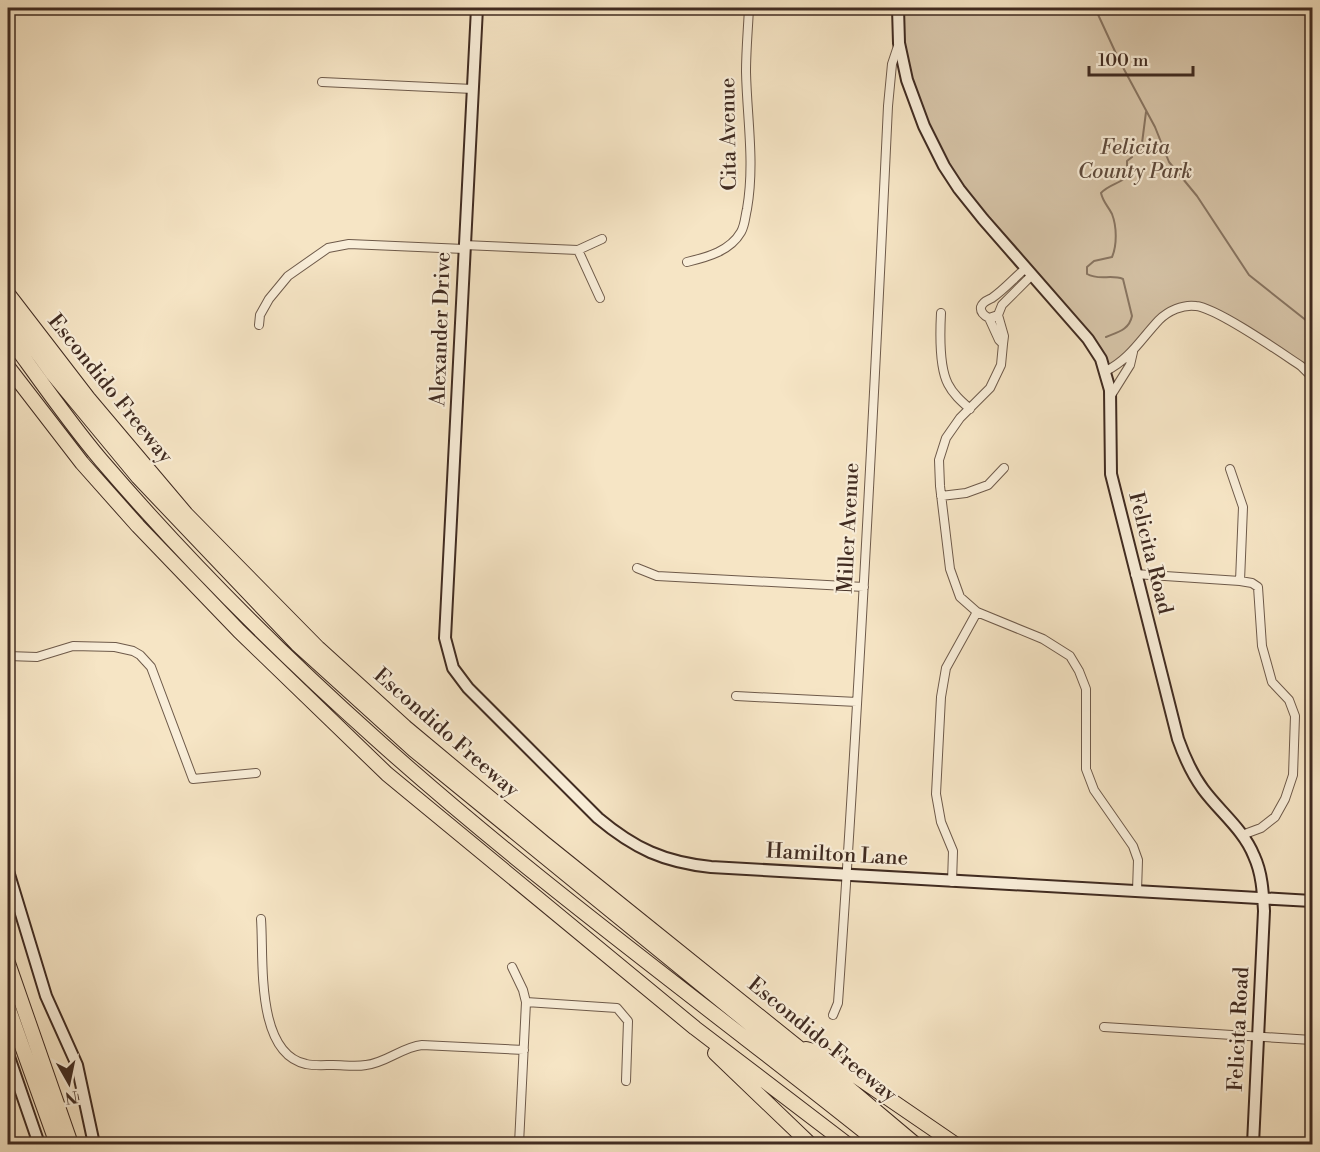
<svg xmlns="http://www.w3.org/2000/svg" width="1320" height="1152" font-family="'Libre Bodoni',serif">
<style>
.green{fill:#d7c5a9;stroke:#8c7865;stroke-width:1.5}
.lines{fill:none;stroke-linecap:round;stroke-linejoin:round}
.stream{stroke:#887562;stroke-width:2}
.street-casing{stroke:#6e5a4a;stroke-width:10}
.secondary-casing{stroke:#402b21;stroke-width:14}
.highway-casing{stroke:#402b21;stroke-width:16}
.street{stroke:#f9eed9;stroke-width:8}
.secondary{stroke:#f9eed9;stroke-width:10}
.highway{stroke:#f6e5c5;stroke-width:14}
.labels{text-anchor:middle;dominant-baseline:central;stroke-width:4.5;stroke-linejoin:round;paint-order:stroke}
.street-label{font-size:21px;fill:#402b21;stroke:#f9eed9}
.park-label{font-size:21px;font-style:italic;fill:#5e4a3c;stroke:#f9eed9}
</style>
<rect width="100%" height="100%" fill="#f6e5c5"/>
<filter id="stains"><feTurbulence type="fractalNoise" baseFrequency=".00333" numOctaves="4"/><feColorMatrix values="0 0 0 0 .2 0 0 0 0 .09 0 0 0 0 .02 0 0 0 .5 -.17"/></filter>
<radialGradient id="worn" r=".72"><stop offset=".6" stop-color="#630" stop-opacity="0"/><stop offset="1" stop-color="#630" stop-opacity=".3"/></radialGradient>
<!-- green -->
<path class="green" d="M 898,8 L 1312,8 L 1312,361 L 1310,373 L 1207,308 L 1171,311 L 1134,351 L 1106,371 L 1101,359 L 959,189 L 907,80 Z"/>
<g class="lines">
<!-- stream -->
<path class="stream" d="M 1095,8 L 1119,60 L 1155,127 L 1169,162 L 1197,196 L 1249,275 L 1312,325
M 1141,151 L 1146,112
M 1106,337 C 1118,332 1129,330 1132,316 L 1123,279 C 1111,274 1099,281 1087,274 L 1087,267 L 1094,261 L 1112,257 C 1117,245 1117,227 1112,214 C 1108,206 1103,202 1101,193 C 1108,185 1118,184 1127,177 L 1127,161 L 1132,157"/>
<defs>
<path id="street" d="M 322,82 L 473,89
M 464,245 L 578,250 L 602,239
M 578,250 L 600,298
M 687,262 C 708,257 730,251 741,232 C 745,225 745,217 747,209 C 755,163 747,118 746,72 C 746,51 748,29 749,8
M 1026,268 C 1015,277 1004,290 992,298 C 988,300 983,301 981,307 C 980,313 985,316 989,318 L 998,315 L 1002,305 L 1032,275
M 941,313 C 940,332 939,367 948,384 C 953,394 961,401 970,409
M 989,318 L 999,340 L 1003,344 L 1004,336 L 998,315
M 259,325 L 260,315 L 269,299 L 288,276 L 328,248 L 349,244 L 464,249
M 1003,344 L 1001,365 L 990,388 L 960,418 L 946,438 L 939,460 L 940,486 L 950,569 L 960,597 L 977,612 L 1043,639 L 1070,656 L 1079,671 L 1086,689 L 1086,769 L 1094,790 L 1133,846 L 1138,860 L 1137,891
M 1106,371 C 1130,359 1141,339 1159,320 C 1168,311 1183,304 1196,306 C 1217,308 1280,352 1301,366 L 1312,377
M 1110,397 L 1130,365 L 1133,352
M 1230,469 L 1243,507 L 1240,581
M 941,496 L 966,493 L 988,485 L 1004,468
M 637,568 L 657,576 L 864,587
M 1135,574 L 1240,581 L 1252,583 L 1258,587 L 1262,646 L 1272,682 L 1289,700 L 1295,716 L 1293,775 L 1285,799 L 1275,817 L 1261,828 L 1242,835
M 8,656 L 37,657 L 73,646 L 115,647 L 133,651 L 140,655 L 151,667 L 193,779 L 256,773
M 736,696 L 857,702
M 952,882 L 953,851 L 941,822 L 936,794 L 941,697 L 946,668 L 977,612
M 261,919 C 264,959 255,1053 306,1064 C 314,1066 325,1065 333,1065 C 344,1065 355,1067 366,1065 C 386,1063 402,1047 422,1045 L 524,1050
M 512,967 L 523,990 L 526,1002 L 519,1144
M 526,1002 L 617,1008 L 628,1021 L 626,1081
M 833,1015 L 838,1003 C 859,704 874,405 888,106 L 892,64 L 899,43
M 1104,1027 L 1312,1040"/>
<path id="secondary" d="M 477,8 C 465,218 457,428 445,638 L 453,668 L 468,688 L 598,818 C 635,849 664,862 711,867 L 1312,901
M 898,8 L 899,43 L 907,80 L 924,126 L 944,166 L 959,189 L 983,219 L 1088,339 L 1101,359 L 1110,390 L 1111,474 L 1178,739 C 1184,756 1192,774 1203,789 C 1219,811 1244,830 1254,856 C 1262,873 1263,893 1264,911 L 1253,1144
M 8,871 L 46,996 L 77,1065 L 94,1144
M 8,1054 L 39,1144"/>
<path id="highway" d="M 8,294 L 88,398 L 186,514 L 318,648 L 405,727 L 544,843 L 840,1081 L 915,1144
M 8,312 L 52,373 L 138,477 L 297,644 L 414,750 L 897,1144
M 8,336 C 38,377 68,421 101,460 C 186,559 279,652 375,738 C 536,883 712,1009 880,1144
M 8,367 L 82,463 L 138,526 L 239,631 L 387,774 L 695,1028 L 847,1144
M 8,963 L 71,1144
M 8,1007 L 57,1144
M 806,1049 L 822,1053 L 955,1144
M 715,1053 L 810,1144"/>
</defs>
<!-- street casing -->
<use href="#street" class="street-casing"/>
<!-- secondary casing -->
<use href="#secondary" class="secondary-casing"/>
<!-- highway casing -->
<use href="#highway" class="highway-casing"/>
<!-- street -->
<use href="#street" class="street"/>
<!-- secondary -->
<use href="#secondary" class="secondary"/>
<!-- highway -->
<use href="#highway" class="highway"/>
</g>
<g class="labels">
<!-- street labels -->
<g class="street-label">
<text transform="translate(729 134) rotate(-91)">Cita Avenue</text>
<text transform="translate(441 329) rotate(-88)">Alexander Drive</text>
<text transform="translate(110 389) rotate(51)">Escondido Freeway</text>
<text transform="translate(849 528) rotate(-87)">Miller Avenue</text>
<text transform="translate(1150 553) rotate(76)">Felicita Road</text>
<text transform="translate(446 733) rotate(41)">Escondido Freeway</text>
<text transform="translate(837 855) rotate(3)">Hamilton Lane</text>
<text transform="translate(1239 1029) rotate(-87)">Felicita Road</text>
<text transform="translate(822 1040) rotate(39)">Escondido Freeway</text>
</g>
<!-- park labels -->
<g class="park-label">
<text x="1135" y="148">Felicita<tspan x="1135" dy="24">County Park</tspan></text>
</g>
</g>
<!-- margin -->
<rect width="1320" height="1152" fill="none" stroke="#f6e5c5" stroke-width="30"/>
<rect x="9" y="9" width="1302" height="1134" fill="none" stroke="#402b21" stroke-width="3"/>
<rect x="15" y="15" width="1290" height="1122" fill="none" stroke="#402b21" stroke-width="1.5"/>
<!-- north arrow -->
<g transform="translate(69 1083) rotate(171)" stroke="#f9eed9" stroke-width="4.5" paint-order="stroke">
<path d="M0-4.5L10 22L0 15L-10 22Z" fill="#402b21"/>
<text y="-9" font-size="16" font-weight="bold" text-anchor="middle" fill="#402b21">N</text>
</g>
<!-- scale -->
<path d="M1089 66v9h104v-9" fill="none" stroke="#402b21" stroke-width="3"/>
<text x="1098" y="66" font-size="18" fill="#402b21" stroke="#f9eed9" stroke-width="4.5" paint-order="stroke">100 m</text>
<rect width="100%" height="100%" filter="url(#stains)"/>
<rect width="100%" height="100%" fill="url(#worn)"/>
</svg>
